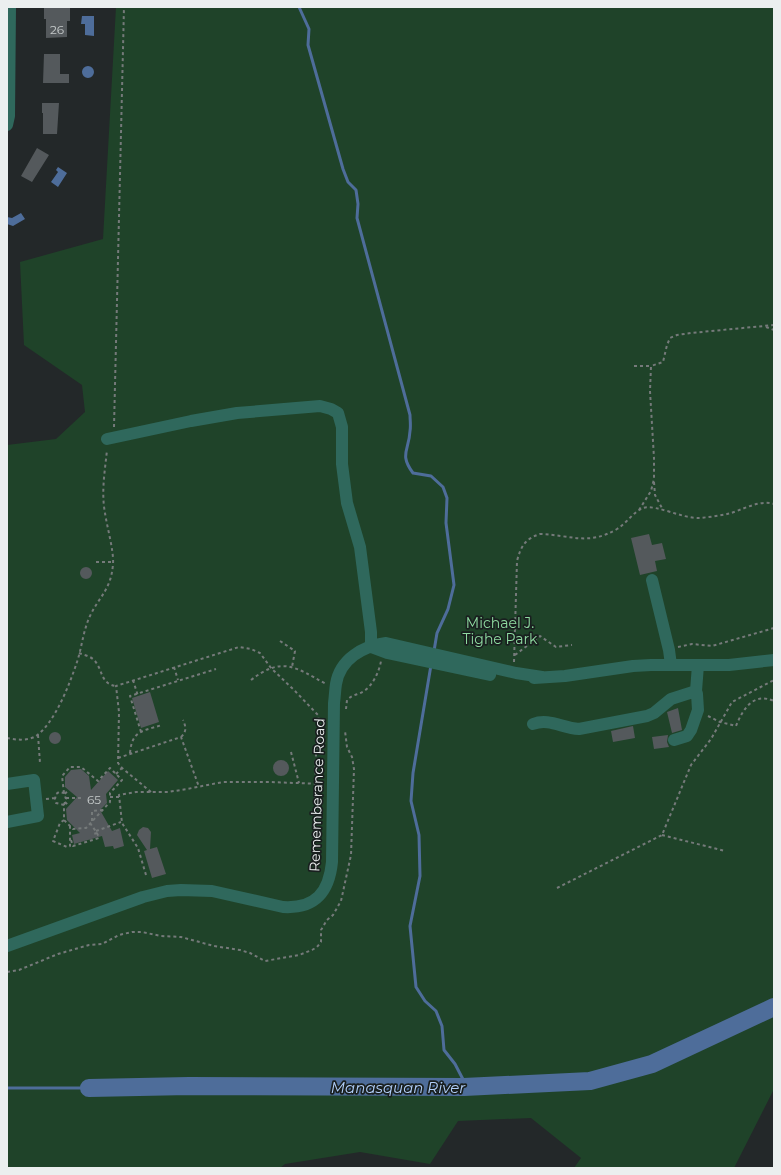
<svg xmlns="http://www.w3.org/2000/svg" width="781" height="1175" font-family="Montserrat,sans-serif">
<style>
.green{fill:#1f4329}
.water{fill:#4e6d9a}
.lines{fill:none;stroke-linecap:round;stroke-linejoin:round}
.stream{stroke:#4e6d9a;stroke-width:3}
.river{stroke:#4e6d9a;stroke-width:18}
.building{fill:#54595c}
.path{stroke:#757a7a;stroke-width:2;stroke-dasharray:3 3;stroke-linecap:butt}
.minor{stroke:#2f685c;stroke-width:12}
.labels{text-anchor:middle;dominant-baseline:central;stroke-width:3.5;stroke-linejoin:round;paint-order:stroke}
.number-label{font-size:12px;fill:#c5caca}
.park-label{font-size:14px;fill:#8fdba1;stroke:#191f1f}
.street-label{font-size:14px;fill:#ebefef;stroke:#191f1f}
.water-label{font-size:15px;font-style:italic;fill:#b2cff9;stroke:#191f1f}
</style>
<rect width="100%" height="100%" fill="#232829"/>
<!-- green -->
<path class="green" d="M 116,7 L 774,7 L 774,1089 L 734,1168 L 574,1168 L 581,1158 L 531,1118 L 458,1121 L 430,1164 L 360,1152 L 285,1164 L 280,1168 L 7,1168 L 7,445 L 56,439 L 85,412 L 82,385 L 24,345 L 20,262 L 103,239 Z"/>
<!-- water -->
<path class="water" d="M 82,16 L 94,16 L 94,36 L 85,35 L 85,24 L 81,24 Z
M82 72a6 6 0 1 1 12 0a6 6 0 1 1-12 0Z
M 58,167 L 67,173 L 58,187 L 51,182 L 58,172 L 56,170 Z
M 21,213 L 25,219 L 13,226 L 7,224 L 7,217 L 12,218 Z"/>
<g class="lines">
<!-- stream -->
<path class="stream" d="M 299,7 L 309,29 L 308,45 L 343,169 L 348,182 L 356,190 L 358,204 L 357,218 L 410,415 C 410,420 411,426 410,431 C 409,451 399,454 413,473 L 431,476 L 443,487 L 447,498 L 446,523 L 454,585 L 448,609 L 437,633 L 434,651
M 431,665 L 413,773 L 411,801 L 419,835 L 420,876 L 410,926 L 416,987 L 425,1001 L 436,1011 L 442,1026 L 444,1050 L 455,1064 L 467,1087
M 7,1088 L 89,1088"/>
<!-- river -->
<path class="river" d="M 89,1088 L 189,1086 L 464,1087 L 590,1081 L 652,1064 L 774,1007"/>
</g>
<!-- building -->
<path class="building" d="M 44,8 L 70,8 L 70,21 L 67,21 L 67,37 L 46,38 L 46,19 L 44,19 Z
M 44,54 L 60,54 L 60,74 L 69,74 L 69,83 L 43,83 Z
M 42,103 L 59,103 L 57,134 L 43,134 L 43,113 L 42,113 Z
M 37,148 L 49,155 L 32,182 L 21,176 Z
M 649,534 L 652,545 L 662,543 L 666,559 L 655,561 L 657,571 L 640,575 L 631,538 Z
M80 573a6 6 0 1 1 12 0a6 6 0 1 1-12 0Z
M 150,692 L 159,722 L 141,728 L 132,698 Z
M 678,708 L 682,730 L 672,733 L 667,712 Z
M 633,726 L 635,738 L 613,742 L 611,731 Z
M49 738a6 6 0 1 1 12 0a6 6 0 1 1-12 0Z
M 668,735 L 667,742 L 669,747 L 654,749 L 652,737 Z
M273 768a8 8 0 1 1 16 0a8 8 0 1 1-16 0Z
M 81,769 L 89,776 L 91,790 L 108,771 L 118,780 L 106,794 L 107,803 L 100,810 L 112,831 L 120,828 L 124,846 L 114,849 L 113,846 L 105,847 L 102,836 L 74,844 L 72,835 L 80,833 L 67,820 L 66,809 L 77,797 L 65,787 L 65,777 L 71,770 Z
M 143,827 L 148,828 L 151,832 L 150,849 L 157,847 L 166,874 L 152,878 L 144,851 L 147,850 L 137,835 L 139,830 Z"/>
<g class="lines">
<!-- path -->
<path class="path" d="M 766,327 L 774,330
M 634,366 L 651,366
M 114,427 L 124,7
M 654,482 L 655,495 L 663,510
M 639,510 L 651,491 L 654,479 L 654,458 L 650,391 L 651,366 L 663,362 L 667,345 L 670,338 L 677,335 L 691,333 L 774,325
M 96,562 L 113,562
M 280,641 L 295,651 L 292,667
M 678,647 L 692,644 L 712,646 L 774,628
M 79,653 C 84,655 90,656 94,660 C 103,669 100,684 116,686
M 515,655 L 540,636 L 556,647 L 572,645
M 514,662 L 517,561 C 521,546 525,539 540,534 C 571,535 588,546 617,529 C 627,523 633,512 643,508 C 657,504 682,519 700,518 C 709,517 718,516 727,514 C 741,511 759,499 774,504
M 174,667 L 178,680
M 133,680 L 138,696
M 251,680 C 282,656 295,667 326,684
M 346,709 L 347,700 C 353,694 358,695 364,691 C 373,685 379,672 381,661
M 708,716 L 720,722 L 736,726 C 743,709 753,692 774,701
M 141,732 L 130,696 L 216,669
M 38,735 L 40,763
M 181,737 C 187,731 186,727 183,720
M 7,738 C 16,740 28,741 36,736 C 55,723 70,683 77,662 C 82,647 83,631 90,616 C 100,595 111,590 113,564 C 114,551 107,527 105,513 C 101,492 105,470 107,450
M 291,752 L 299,783
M 130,753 C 132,730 143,731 162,725
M 118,758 L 181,737 L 199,787
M 116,774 L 122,768
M 151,792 L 122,768 L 118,763 L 119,712 L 116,686 L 239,647 L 251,649 L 260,653 L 271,668 L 295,691 L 318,715 L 319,722 L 316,752 L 314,857
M 64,793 L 62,776 L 70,767 L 81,767 L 98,781 L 110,768 L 122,780 L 110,793 L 110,797
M 65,794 L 68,790
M 66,798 L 82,798
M 46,799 L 55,798
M 65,802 L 69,806
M 64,805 L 66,799 L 64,793 L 59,792 L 56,794 L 55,799 L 56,803 L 64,805 L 64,820 L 73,829 L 86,828 L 110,802 L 110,797 L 119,797
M 64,820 L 60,823 L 53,841 L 67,847 L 70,846 L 70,825
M 92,821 L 92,811 L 103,810
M 90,823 L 97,833 L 93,834
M 96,831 L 121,822
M 662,835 L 725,851
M 71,840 L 73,846 L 99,838 L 97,833
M 146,875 L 138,848 L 122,823 L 119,795 L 136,792 L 168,792 L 187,789 L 223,782 L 269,782 L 323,784
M 557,888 L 662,835 L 691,765 L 711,739 L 732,702 L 774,680
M 7,972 L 19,970 L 58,954 L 89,945 L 102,944 L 119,935 L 132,932 L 142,932 L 161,936 L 181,937 L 214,946 L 240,950 L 250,953 L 265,961 L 299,955 L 312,950 L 317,947 L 321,942 L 321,930 L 327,920 L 333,915 L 341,901 L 351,855 L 354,769 L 352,757 L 347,747 L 345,731"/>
<!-- minor -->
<path class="minor" d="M 7,125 L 9,116 L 10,7
M 107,439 L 191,421 L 237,413 L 320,406 L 331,409 L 338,413 L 342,427 L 342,464 L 347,503 L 360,547 L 371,632 L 371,647
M 652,580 L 669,650 L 671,665
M 371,647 L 387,653 L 490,675
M 534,678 L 565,676 L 633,666 L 651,665 L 729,665 L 774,660
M 533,724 C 549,718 562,728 579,729 L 647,716 L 654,713 L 671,699 L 696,691 L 698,665
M 674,740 L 687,736 L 691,730 L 698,710 L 697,694 L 696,691
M 7,784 L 34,780 L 38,816 L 7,822
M 7,946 L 143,897 L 167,891 L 181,890 L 212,891 L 283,907 C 316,909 329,892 332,862 L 334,703 C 335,696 335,690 336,684 C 340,659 363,646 386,643 L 516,673 L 542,677"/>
</g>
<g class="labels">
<!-- number labels -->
<g class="number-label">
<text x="57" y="29">26</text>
<text x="94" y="799">65</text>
</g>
<!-- park labels -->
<g class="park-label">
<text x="500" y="623">Michael J.<tspan x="500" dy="16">Tighe Park</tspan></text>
</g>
<!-- street labels -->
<g class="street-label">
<text transform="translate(317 795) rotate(-88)">Rememberance Road</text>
</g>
<!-- water labels -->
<g class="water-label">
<text x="398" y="1087">Manasquan River</text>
</g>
</g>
<!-- border -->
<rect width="781" height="1175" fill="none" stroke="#ebefef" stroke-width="16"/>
</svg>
